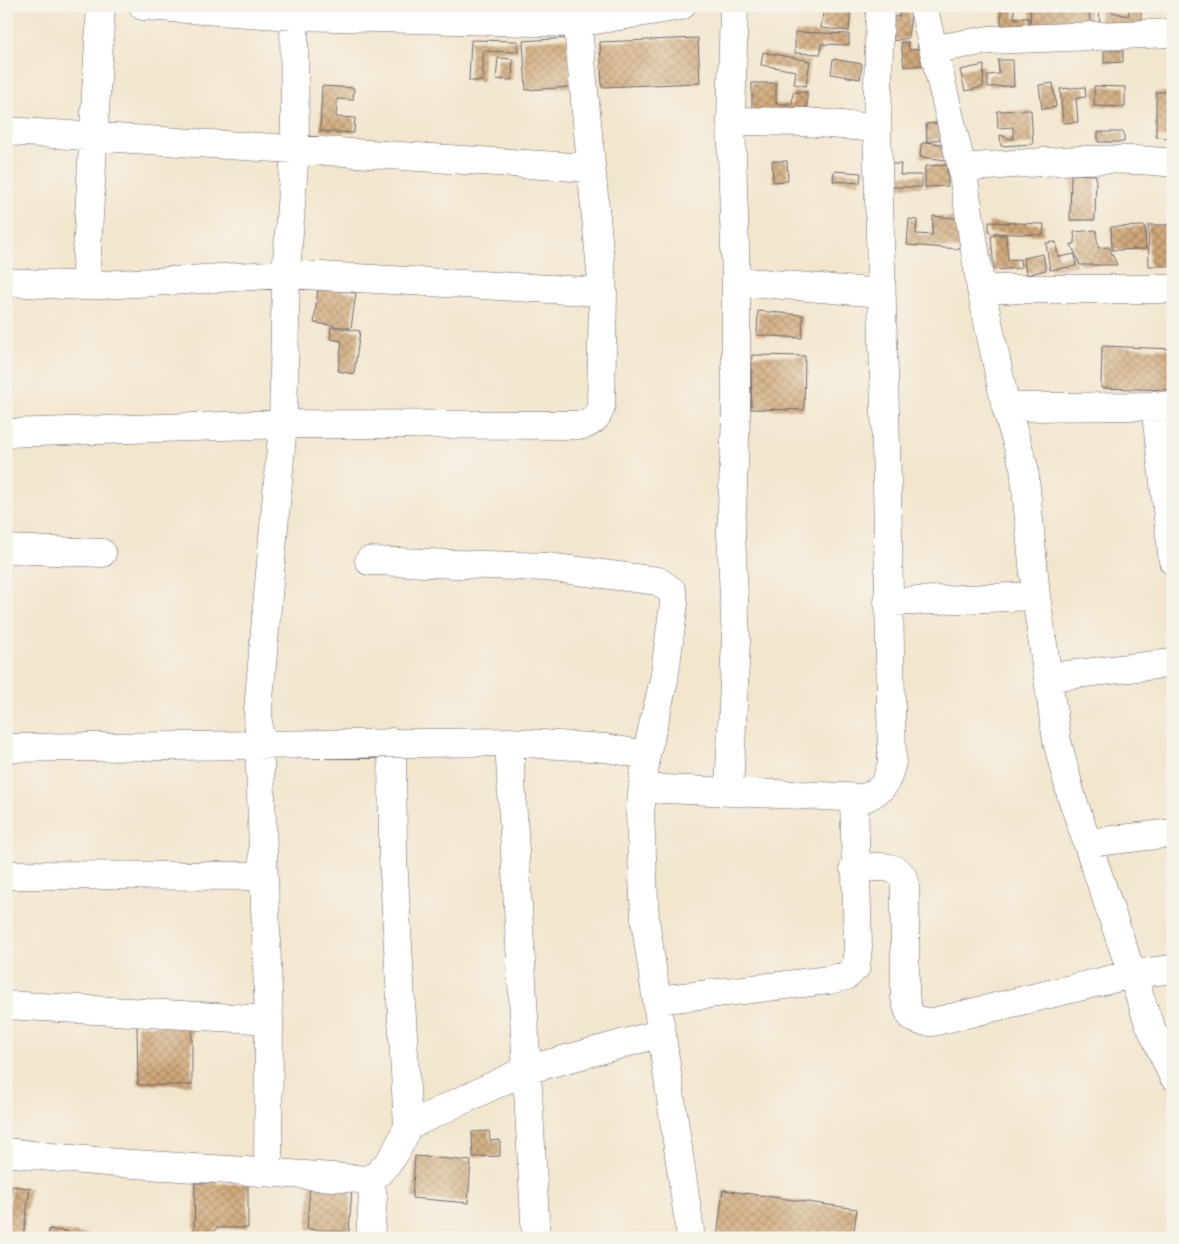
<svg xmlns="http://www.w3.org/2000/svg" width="1179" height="1244" font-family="Cardo,serif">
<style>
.building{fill:url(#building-cross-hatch)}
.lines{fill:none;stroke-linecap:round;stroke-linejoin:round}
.minor-casing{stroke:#6b676e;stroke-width:29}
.minor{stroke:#fff;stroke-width:28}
</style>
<defs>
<pattern id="building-cross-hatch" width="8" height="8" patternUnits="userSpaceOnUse" patternTransform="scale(1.25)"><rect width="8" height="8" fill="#d1a979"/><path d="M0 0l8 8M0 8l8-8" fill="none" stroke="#a98964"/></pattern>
</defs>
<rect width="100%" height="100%" fill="#f7f3e8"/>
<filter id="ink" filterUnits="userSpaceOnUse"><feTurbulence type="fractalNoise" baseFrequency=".02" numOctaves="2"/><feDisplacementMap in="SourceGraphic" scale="10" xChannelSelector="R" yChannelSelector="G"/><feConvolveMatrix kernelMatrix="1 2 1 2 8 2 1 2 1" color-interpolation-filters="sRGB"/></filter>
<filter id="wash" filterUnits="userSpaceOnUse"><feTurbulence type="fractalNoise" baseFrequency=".0096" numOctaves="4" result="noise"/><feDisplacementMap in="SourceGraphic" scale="20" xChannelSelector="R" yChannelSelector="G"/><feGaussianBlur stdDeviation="1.12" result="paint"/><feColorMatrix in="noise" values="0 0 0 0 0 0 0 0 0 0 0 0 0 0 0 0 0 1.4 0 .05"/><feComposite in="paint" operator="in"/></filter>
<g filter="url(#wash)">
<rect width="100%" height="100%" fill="#f2e6cd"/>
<g id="blocks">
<!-- building -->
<path class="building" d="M 788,6 L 851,6 L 849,31 L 821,28 L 823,12 Z
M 1001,6 L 1014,6 L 1014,18 L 1029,18 L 1029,34 L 1001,34 Z
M 1030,6 L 1089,6 L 1090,29 L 1031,31 Z
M 1099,6 L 1112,6 L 1112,12 L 1128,16 L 1130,6 L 1141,6 L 1141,27 L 1100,27 Z
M 899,11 L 911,13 L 908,38 L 894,41 L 889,18 L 900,16 Z
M 795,32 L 849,34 L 849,45 L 821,44 L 821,54 L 795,53 Z
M 567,38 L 571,87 L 526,90 L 523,41 Z
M 698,38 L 700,83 L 602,87 L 600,42 Z
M 917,38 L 932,64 L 904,67 L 901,42 L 908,42 L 909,50 L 918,49 Z
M 471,40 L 518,41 L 518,52 L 483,51 L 483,81 L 469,81 Z
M 1104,51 L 1123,51 L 1123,62 L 1104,63 Z
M 763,52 L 810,61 L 806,86 L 794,84 L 796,71 L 761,65 Z
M 498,58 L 513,59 L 512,80 L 496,79 Z
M 833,59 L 862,64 L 860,79 L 831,74 Z
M 998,60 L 1013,60 L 1014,86 L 988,87 L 988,75 L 999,74 Z
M 984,65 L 983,87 L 965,91 L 960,70 Z
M 752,83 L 776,83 L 776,104 L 792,104 L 793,92 L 807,92 L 807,113 L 752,113 Z
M 1053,83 L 1056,107 L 1042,109 L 1039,85 Z
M 322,86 L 354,88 L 353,100 L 337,99 L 336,117 L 355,118 L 354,133 L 320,131 Z
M 1094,86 L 1125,87 L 1125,107 L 1094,106 Z
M 1085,87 L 1086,97 L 1076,98 L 1078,122 L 1063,123 L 1060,89 Z
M 1156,92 L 1173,92 L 1173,138 L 1156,137 Z
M 1031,110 L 1033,144 L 1001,146 L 1000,135 L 1013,140 L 1013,127 L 998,128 L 997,111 Z
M 938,123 L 940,139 L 927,142 L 926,124 Z
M 1098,132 L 1124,132 L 1124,142 L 1098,142 Z
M 927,142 L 945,145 L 947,160 L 920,157 L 921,144 Z
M 772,161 L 787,161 L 788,181 L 773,182 Z
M 885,164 L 901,164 L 900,175 L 922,175 L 922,187 L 892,187 Z
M 947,165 L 948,186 L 925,187 L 925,166 Z
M 834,171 L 861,173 L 860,183 L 833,181 Z
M 1071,174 L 1096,175 L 1095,220 L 1070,220 Z
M 933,216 L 962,219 L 959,249 L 907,245 L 909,219 L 917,220 L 916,234 L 932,235 Z
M 989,222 L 1044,224 L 1043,235 L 989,233 Z
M 1148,225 L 1173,225 L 1173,266 L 1149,266 Z
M 1145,226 L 1146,249 L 1112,250 L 1111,227 Z
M 1096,230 L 1098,248 L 1109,247 L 1117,265 L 1080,265 L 1071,244 L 1075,244 L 1074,232 Z
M 1006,235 L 1008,260 L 1020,259 L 1021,268 L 994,270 L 991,236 Z
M 1056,242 L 1058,257 L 1075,254 L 1076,266 L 1050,270 L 1046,243 Z
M 1043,254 L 1046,270 L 1027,275 L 1023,258 Z
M 318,288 L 356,293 L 351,328 L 314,323 Z
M 758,311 L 803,315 L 802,338 L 757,335 Z
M 331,327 L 360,331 L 354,374 L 338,371 L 342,341 L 330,339 Z
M 1102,346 L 1173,349 L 1173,390 L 1101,388 Z
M 752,355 L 805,356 L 804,410 L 751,409 Z
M 137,1025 L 192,1025 L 192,1085 L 138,1085 Z
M 489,1131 L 490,1141 L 500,1140 L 500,1156 L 473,1157 L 472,1132 Z
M 415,1156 L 471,1161 L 468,1203 L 412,1198 Z
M 195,1183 L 248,1184 L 248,1228 L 216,1228 L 212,1238 L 194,1237 Z
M 310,1184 L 352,1187 L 349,1232 L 307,1229 Z
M 12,1186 L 30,1188 L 23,1238 L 6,1238 L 6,1203 L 10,1203 Z
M 723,1190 L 857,1209 L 853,1238 L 717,1238 Z
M 49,1229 L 103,1237 L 103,1238 L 48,1238 Z"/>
</g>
</g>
<g filter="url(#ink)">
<use href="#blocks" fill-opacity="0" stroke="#6b676e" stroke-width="1"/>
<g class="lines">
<defs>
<path id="minor" d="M 143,6 L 294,16 L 577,23 L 681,6
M 923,6 L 962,168 L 981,289 L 1006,407 L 1024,467 L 1036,596 L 1057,741 L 1071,795 L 1148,1021 L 1173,1076
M 933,49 L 989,40 L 1173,33
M 731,121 L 806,122 L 877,128
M 6,131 L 590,168
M 962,168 C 1032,163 1102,155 1173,163
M 736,281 L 881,293
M 6,282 L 85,286 L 286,274 L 603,292
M 85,286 L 101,6
M 981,289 L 1173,289
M 1155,405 L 1173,561
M 1006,407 L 1173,406
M 6,433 L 283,424 L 584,425 C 594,421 598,417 601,406 L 603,292 L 576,6
M 6,549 L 102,553
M 369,561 L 547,567 L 658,581 L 672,591 L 674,603 L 664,680 L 646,755 L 640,814 L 645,919 L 691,1238
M 888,602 L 1036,596
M 1049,677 L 1173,663
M 509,742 L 536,1238
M 6,748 L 509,742 L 606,748 L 646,755
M 643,788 L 865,798 C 885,789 887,782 892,762 L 887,482 L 877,128 L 880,6
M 729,792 L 736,640 L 731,533 L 736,416 L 736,281 L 731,121 L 734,6
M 1088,843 L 1173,833
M 854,868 C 873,868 898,861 905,882 L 905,997 C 910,1019 911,1021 933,1022 L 1133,974 L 1173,969
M 6,875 L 262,876
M 657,1000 L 829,980 L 846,976 L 856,967 L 858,947 L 854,799
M 6,1005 L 269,1020
M 408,1126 L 526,1070 L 662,1033
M 6,1152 C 127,1167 249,1169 370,1180 L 373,1197 L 370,1238
M 268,1171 L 269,1020 L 258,710 L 283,424 L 286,274 L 295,150 L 294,6
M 370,1180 C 392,1163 398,1150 408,1126 L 393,857 L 392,742"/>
</defs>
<!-- minor casing -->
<use href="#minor" class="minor-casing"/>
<!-- minor -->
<use href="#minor" class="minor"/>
</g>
</g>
<!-- margin -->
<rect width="1179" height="1244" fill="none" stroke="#f7f3e8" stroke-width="25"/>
</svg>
